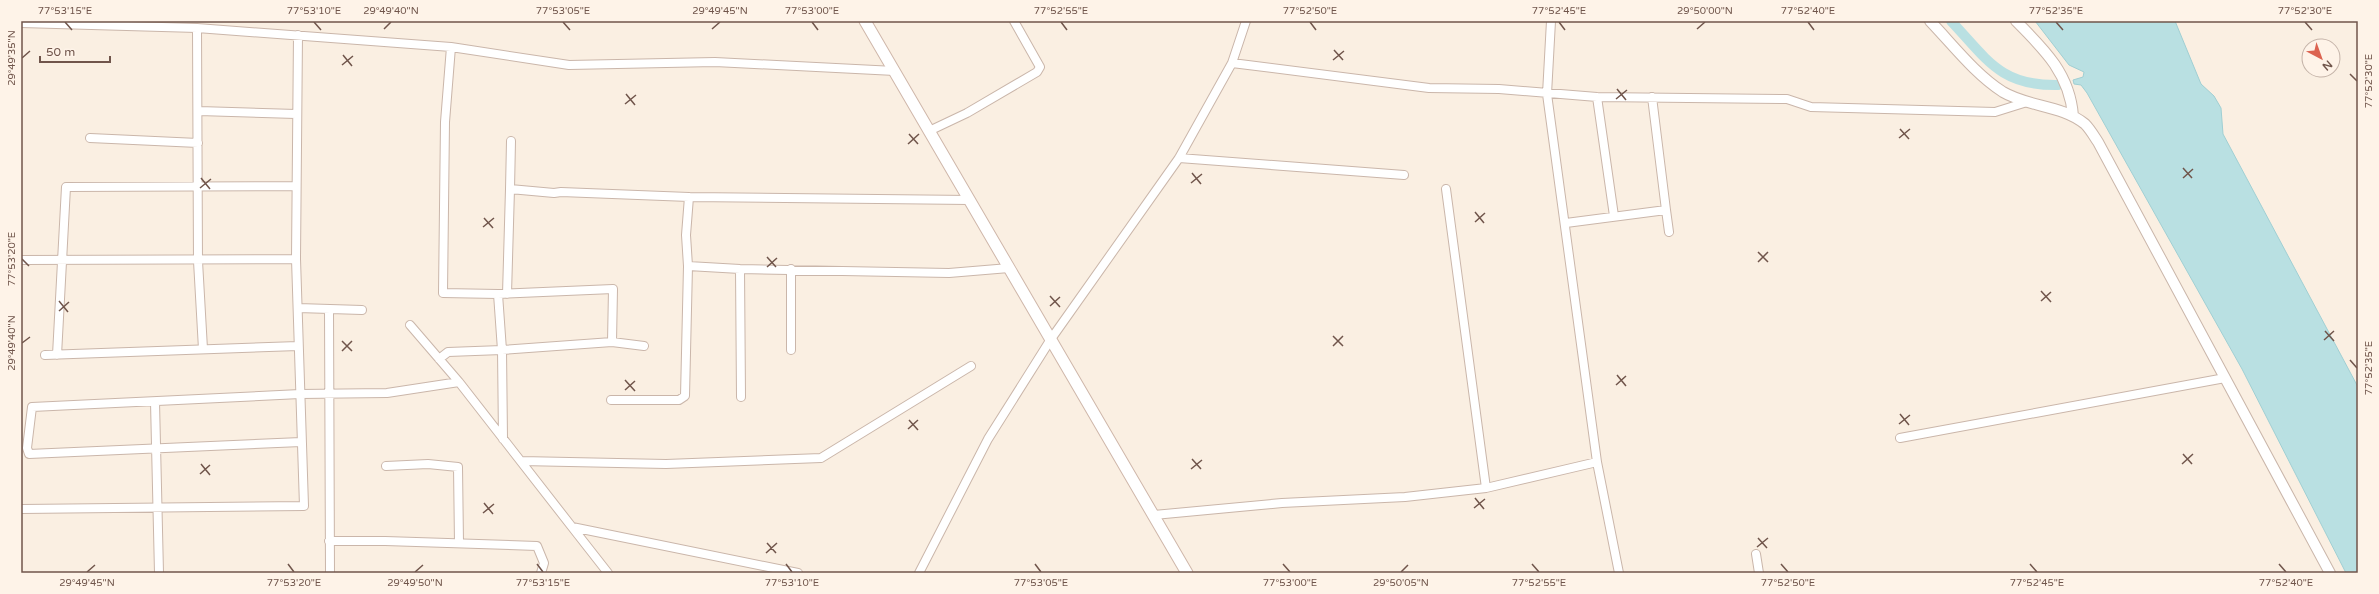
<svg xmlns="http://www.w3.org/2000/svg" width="2379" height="594" font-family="'Varela Round',sans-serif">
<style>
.water{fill:#b9e0e2;stroke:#a0cfd3}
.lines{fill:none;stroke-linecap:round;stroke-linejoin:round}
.canal{stroke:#b9e0e2;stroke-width:10}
.minor-casing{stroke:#cab6aa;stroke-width:10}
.tertiary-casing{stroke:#cab6aa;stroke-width:12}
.secondary-casing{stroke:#cfb7aa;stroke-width:13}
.minor{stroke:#fff;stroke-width:8}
.tertiary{stroke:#fff;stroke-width:10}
.secondary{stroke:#fff;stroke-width:11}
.ticks{fill:none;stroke:#70554b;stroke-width:1.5}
.neatline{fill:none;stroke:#70554b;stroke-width:1.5}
.ticks-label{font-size:10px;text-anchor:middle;fill:#70554b}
</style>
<rect width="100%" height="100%" fill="#faefe2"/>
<!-- water -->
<path class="water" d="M 2035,21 L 2175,21 L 2201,84 L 2214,96 L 2221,108 L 2223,134 L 2358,387 L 2358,573 L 2346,573 L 2242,369 L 2087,93 L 2081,85 L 2074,84 L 2073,80 L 2083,77 L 2084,72 L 2069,65 Z"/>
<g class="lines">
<!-- canal -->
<path class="canal" d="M 1951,21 C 1987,59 2000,86 2058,85"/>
<defs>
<path id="minor" d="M 1551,21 L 1547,94 L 1597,462 L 1619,573
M 21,23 L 197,28 L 451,47 L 569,65 L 715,62 L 895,71
M 197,28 L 198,261 L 203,349
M 451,47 L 445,122 L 443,293 L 498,294
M 1232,63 L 1429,88 L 1499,89 L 1597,97 L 1787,99 L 1811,107 L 1995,112 L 2027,102
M 1597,97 L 1614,216
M 199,111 L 296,114
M 929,131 L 967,113 L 1037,72 L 1040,67 L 1014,21
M 90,138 L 198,143
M 511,141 L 510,189 L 554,193 L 561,192 L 689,197 L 970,200
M 1179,158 L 1404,175
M 1446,189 L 1486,488
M 1666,210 L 1669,232
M 1566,223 L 1666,210 L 1652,97
M 21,260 L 296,259
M 688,266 L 740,269 L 949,273 L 1009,268
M 740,269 L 741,397
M 791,269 L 791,350
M 507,294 L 510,189
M 298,308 L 362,310
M 329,309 L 330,573
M 612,342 L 644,346
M 45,355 L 298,346
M 57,355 L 66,187 L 296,186
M 439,359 L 448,352 L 502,350 L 498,294 L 613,289 L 612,342 L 502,350 L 503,439
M 459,382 L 572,527
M 611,400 L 679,400 L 685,396 L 688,266 L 686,235 L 689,197
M 155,402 L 159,573
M 1900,438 L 2225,378
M 301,442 L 29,454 L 27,448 L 32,407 L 300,394 L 387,393 L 459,382 L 410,325
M 521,461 L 666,464 L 821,458 L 971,366
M 386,466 L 428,464 L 458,467 L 459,543
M 21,509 L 304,506 L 296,259 L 298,35
M 1154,515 L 1282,503 L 1405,497 L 1486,488 L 1597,462
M 329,541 L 385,541 L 537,546 L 544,563 L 541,573
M 1756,554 L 1759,573
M 608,573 L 572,527 L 798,573
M 919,573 L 988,439 L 1051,339 L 1179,158 L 1232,63 L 1246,21"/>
<path id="tertiary" d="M 1930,21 C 1953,45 1975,74 2003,92 C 2028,107 2062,105 2085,124 C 2090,129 2094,136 2098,142 L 2330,573
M 2016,21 C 2044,49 2070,74 2073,116"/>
<path id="secondary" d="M 865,21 L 1187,573"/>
</defs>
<!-- minor casing -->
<use href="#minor" class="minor-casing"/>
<!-- tertiary casing -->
<use href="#tertiary" class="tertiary-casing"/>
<!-- secondary casing -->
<use href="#secondary" class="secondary-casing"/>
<!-- minor -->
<use href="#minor" class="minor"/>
<!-- tertiary -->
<use href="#tertiary" class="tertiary"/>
<!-- secondary -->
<use href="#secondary" class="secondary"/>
</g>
<!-- ticks -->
<path class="ticks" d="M 65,22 L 72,30M 314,22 L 321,30M 563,22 L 570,30M 812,22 L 818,30M 1061,22 L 1067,30M 1310,22 L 1316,30M 1559,22 L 1565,30M 1808,22 L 1814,30M 2056,22 L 2063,30M 2305,22 L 2312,30M 384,29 L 391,22M 712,29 L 720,22M 1697,29 L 1705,22M 1334,50 L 1343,60M 343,55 L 352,66M 22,58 L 30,51M 1333,60 L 1344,51M 342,65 L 353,56M 2350,74 L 2357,81M 1617,89 L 1626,100M 626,94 L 635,105M 1616,99 L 1627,90M 625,104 L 636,95M 1900,129 L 1909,139M 909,134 L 918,144M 1899,138 L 1910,129M 908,144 L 919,134M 2183,168 L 2192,178M 1192,173 L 1201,184M 201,178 L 210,189M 2183,178 L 2193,169M 1191,183 L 1202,174M 200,188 L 211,179M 1475,212 L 1484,223M 484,218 L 493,228M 1475,222 L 1485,213M 483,227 L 494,218M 1758,252 L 1768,262M 767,257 L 776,267M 22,259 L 29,266M 1758,262 L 1768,252M 767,267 L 777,258M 2041,291 L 2051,302M 1050,296 L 1060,307M 59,301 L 68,312M 2041,301 L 2051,292M 1050,306 L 1060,297M 59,311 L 69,302M 2325,331 L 2334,341M 1333,336 L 1343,346M 2324,340 L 2334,331M 342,341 L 352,351M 22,343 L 30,337M 1333,346 L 1343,336M 342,351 L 352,341M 2350,360 L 2357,368M 1617,375 L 1626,386M 625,380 L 635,391M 1616,385 L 1626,376M 625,390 L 635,381M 1900,414 L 1909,425M 909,420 L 918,430M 1899,424 L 1910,415M 908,429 L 918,420M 2183,454 L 2192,464M 1192,459 L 1201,469M 201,464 L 210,475M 2182,464 L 2193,454M 1191,469 L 1202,460M 200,474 L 210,465M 1475,498 L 1484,509M 484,503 L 493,514M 1474,508 L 1485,499M 483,513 L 494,504M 1758,538 L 1767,548M 767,543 L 776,553M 1757,547 L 1768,538M 766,553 L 777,543M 288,564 L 294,572M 537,564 L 543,572M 786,564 L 792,572M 1035,564 L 1041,572M 1283,564 L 1290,572M 1532,564 L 1539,572M 1781,564 L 1788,572M 2030,564 L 2037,572M 2279,564 L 2286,572M 87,572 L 95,565M 415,572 L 423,565M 1401,572 L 1408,565"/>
<!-- border -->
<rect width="2379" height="594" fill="none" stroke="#fef3e8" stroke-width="44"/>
<!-- north arrow -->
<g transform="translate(2321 58) rotate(139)"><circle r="19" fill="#fef3e8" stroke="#c5b4a9"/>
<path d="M0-3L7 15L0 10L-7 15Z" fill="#dc6350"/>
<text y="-6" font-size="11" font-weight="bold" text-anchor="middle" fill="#70554b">N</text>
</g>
<!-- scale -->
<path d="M40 56v6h70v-6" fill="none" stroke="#70554b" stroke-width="2"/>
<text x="46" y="56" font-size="12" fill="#70554b" stroke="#fef3e8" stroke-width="3" paint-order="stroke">50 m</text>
<rect x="22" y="22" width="2335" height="550" class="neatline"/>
<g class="ticks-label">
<text x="65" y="14">77°53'15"E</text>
<text x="314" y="14">77°53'10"E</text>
<text x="391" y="14">29°49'40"N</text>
<text x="563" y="14">77°53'05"E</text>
<text x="720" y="14">29°49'45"N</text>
<text x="812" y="14">77°53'00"E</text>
<text x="1061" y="14">77°52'55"E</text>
<text x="1310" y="14">77°52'50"E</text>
<text x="1559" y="14">77°52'45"E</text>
<text x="1705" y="14">29°50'00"N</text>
<text x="1808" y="14">77°52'40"E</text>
<text x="2056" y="14">77°52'35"E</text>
<text x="2305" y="14">77°52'30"E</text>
<text transform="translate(11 58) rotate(-90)" y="4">29°49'35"N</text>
<text transform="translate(2368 81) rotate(-90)" y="4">77°52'30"E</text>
<text transform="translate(11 259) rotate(-90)" y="4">77°53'20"E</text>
<text transform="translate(11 343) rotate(-90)" y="4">29°49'40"N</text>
<text transform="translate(2368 368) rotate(-90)" y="4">77°52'35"E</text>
<text x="87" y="586">29°49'45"N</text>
<text x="294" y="586">77°53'20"E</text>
<text x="415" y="586">29°49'50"N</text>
<text x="543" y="586">77°53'15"E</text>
<text x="792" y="586">77°53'10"E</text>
<text x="1041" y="586">77°53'05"E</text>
<text x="1290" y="586">77°53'00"E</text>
<text x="1401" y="586">29°50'05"N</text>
<text x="1539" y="586">77°52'55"E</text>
<text x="1788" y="586">77°52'50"E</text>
<text x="2037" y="586">77°52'45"E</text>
<text x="2286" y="586">77°52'40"E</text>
</g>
</svg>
